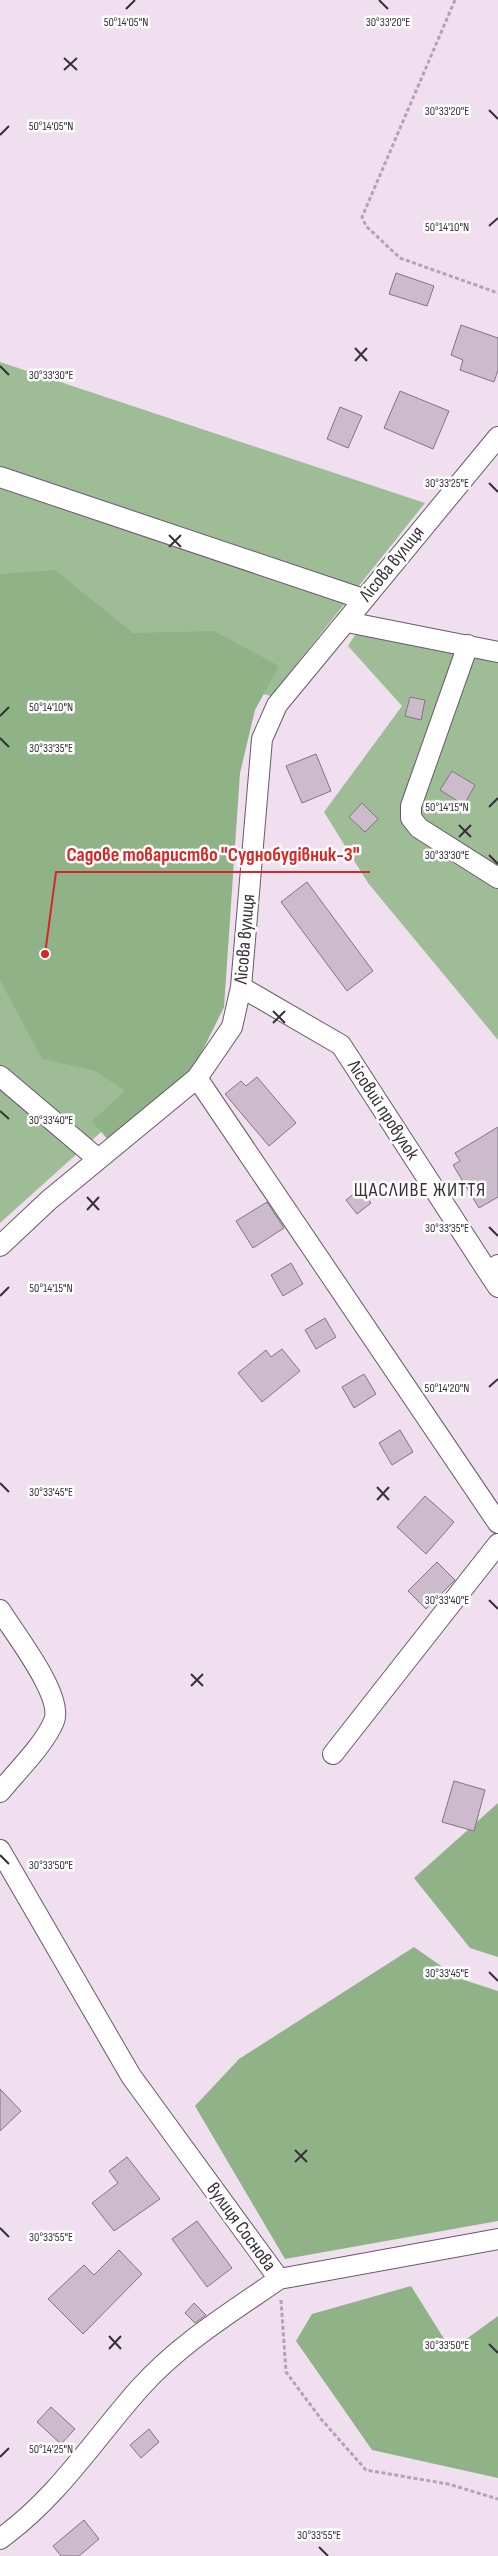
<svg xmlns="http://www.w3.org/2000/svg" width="498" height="2556" font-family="'Sofia Sans Condensed',sans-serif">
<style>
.green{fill:#9ebd97}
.forest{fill:#8fb287}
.building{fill:#cbbbcb;stroke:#837483}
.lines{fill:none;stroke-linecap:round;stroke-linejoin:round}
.minor-casing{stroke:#685a68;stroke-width:22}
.path{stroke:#b2a5b2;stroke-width:3;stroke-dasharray:4 2.5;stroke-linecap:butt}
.minor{stroke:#fff;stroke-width:20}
.ticks{fill:none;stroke:#373137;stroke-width:2}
.labels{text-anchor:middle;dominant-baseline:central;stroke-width:5;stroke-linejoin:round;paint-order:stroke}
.street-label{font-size:19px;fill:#373137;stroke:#fff}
.neighbourhood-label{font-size:20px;letter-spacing:1px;fill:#373137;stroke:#fff}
.ticks-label{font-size:12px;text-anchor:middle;fill:#373137;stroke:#fff;stroke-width:5;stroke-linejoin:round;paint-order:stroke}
.leader{fill:none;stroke:#d62828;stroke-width:2}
.callout-dot{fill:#d62828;stroke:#fff;stroke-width:2}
.callout-label{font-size:20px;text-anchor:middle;font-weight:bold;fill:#d62828;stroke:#fff;stroke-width:5;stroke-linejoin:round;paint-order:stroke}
</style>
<rect width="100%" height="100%" fill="#efdfef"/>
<!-- green -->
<path class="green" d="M 0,362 L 425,503 L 271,696 L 0,627 Z
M 362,624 L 498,657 L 498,1040 L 368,883 L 324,812 L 402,706 L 348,646 Z
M 0,847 L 180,1061 L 0,1223 Z"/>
<!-- forest -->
<path class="forest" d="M 55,570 L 133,633 L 214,631 L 279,666 L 255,710 L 240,773 L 224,1007 L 194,1068 L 109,1141 L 92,1121 L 125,1091 L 96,1071 L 42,1059 L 0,980 L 0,574 Z
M 498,1803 L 498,1957 L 470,1948 L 414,1878 Z
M 414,1947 L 458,1978 L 498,1991 L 498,2221 L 285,2259 L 195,2106 L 239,2059 Z
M 411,2286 L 451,2350 L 498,2316 L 498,2478 L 372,2450 L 296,2341 L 312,2314 Z"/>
<!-- building -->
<path class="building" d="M 396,273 L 434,286 L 427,306 L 389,294 Z
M 461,325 L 498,338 L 498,370 L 494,382 L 460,370 L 463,360 L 451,355 Z
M 400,391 L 449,411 L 433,449 L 384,428 Z
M 340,407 L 362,416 L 348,448 L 327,439 Z
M 410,697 L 425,700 L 421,720 L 405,716 Z
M 316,754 L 331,791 L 302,803 L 286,766 Z
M 452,771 L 475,785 L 464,805 L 440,790 Z
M 362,803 L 378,819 L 365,832 L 349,817 Z
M 307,882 L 373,971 L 347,991 L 281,902 Z
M 257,1077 L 296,1123 L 269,1146 L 225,1094 L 241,1081 L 246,1086 Z
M 498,1127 L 498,1197 L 479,1208 L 453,1165 L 460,1161 L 455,1153 Z
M 360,1189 L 371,1203 L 357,1214 L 346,1200 Z
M 267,1202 L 284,1228 L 253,1248 L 236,1221 Z
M 291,1263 L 303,1284 L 283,1296 L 271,1275 Z
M 325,1318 L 336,1337 L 316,1349 L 305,1330 Z
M 282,1349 L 300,1371 L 262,1402 L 238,1373 L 266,1350 L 271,1357 Z
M 364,1374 L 376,1394 L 354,1408 L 342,1387 Z
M 400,1430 L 413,1452 L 392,1465 L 379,1443 Z
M 425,1496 L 454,1522 L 426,1554 L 397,1527 Z
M 437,1562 L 455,1580 L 426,1609 L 408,1591 Z
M 454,1781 L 485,1790 L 474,1831 L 442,1822 Z
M 0,2089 L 21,2111 L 0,2131 Z
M 127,2157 L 160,2199 L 114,2231 L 92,2203 L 118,2183 L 109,2171 Z
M 197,2221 L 232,2268 L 207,2287 L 172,2239 Z
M 119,2250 L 142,2274 L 83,2334 L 48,2299 L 84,2265 L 94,2275 Z
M 194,2303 L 206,2315 L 195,2323 L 185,2313 Z
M 51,2407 L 75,2429 L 61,2444 L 37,2422 Z
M 149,2429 L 159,2442 L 141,2458 L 130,2445 Z
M 84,2520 L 99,2539 L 79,2556 L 61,2556 L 53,2546 Z"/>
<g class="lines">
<defs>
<path id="minor" d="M 0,477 L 363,599
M 347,622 L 498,652
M 468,645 L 411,806 L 411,818 L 419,828 L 498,878
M 241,987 L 341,1045 L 488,1272 L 498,1265
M 0,1076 L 98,1159
M 197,1078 L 498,1523
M 0,1246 L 49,1200 L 197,1078 L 232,1027 L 241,987 L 262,739 L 277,705 L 498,437
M 488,1272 L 498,1287
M 0,1610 C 14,1633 64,1696 54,1721 C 45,1744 16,1772 0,1792
M 333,1754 L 498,1544
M 0,1850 L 131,2076 L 279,2279 C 230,2313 179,2344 139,2389 C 92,2442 59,2496 0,2539
M 279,2279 L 498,2239"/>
</defs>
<!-- minor casing -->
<use href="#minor" class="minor-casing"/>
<!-- path -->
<path class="path" d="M 455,0 L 362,217 L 366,226 L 400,258 L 498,293
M 281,2300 L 286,2372 L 321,2419 L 366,2470 L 448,2484 L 498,2499"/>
<!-- minor -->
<use href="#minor" class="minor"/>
</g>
<!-- ticks -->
<path class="ticks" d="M 379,0 L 388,9M 126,9 L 135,0M 64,58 L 77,70M 64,70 L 77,58M 489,110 L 498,119M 0,135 L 9,126M 489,226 L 498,218M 355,348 L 367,361M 355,361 L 367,348M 0,366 L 9,375M 489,483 L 498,492M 169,535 L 181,547M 169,547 L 181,535M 0,716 L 9,707M 0,738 L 9,747M 489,807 L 498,798M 459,825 L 471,837M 459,837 L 471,825M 489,855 L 498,864M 273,1011 L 285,1023M 273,1023 L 285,1011M 0,1111 L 9,1119M 87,1197 L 99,1210M 87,1210 L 99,1197M 489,1227 L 498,1236M 0,1296 L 9,1287M 489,1387 L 498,1379M 0,1483 L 9,1492M 377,1487 L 389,1500M 377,1500 L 389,1487M 489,1600 L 498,1609M 191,1674 L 203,1686M 191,1686 L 203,1674M 0,1855 L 9,1864M 489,1972 L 498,1981M 295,2150 L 307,2162M 295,2162 L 307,2150M 0,2228 L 9,2237M 109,2336 L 121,2349M 489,2344 L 498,2353M 109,2349 L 121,2336M 0,2457 L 9,2448M 319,2547 L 328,2556"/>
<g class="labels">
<!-- street labels -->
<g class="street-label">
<text transform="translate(392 564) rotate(-51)">Лісова вулиця</text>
<text transform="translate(245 939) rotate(-85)">Лісова вулиця</text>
<text transform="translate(383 1110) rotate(57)">Лісовий провулок</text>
<text transform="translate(241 2227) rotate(54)">вулиця Соснова</text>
</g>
<!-- neighbourhood labels -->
<g class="neighbourhood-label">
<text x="420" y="1190">ЩАСЛИВЕ ЖИТТЯ</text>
</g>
</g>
<g class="ticks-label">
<text x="126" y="26">50°14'05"N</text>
<text x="388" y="26">30°33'20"E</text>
<text x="447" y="115">30°33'20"E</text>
<text x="51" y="130">50°14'05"N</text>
<text x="447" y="231">50°14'10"N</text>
<text x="51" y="379">30°33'30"E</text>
<text x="447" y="487">30°33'25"E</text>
<text x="51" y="711">50°14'10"N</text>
<text x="51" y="752">30°33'35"E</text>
<text x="447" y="811">50°14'15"N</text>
<text x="447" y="859">30°33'30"E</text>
<text x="51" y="1124">30°33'40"E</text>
<text x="447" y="1232">30°33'35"E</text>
<text x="51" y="1292">50°14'15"N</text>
<text x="447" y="1392">50°14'20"N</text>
<text x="51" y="1496">30°33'45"E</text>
<text x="447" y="1604">30°33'40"E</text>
<text x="51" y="1869">30°33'50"E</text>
<text x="447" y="1977">30°33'45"E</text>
<text x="51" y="2241">30°33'55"E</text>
<text x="447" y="2349">30°33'50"E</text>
<text x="51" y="2453">50°14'25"N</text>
<text x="319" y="2539">30°33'55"E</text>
</g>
<!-- callouts -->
<path class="leader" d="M45 954L56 872H370"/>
<circle class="callout-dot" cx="45" cy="954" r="5"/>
<g class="callout-label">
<text x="213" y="861">Садове товариство "Суднобудівник-3"</text>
</g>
</svg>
